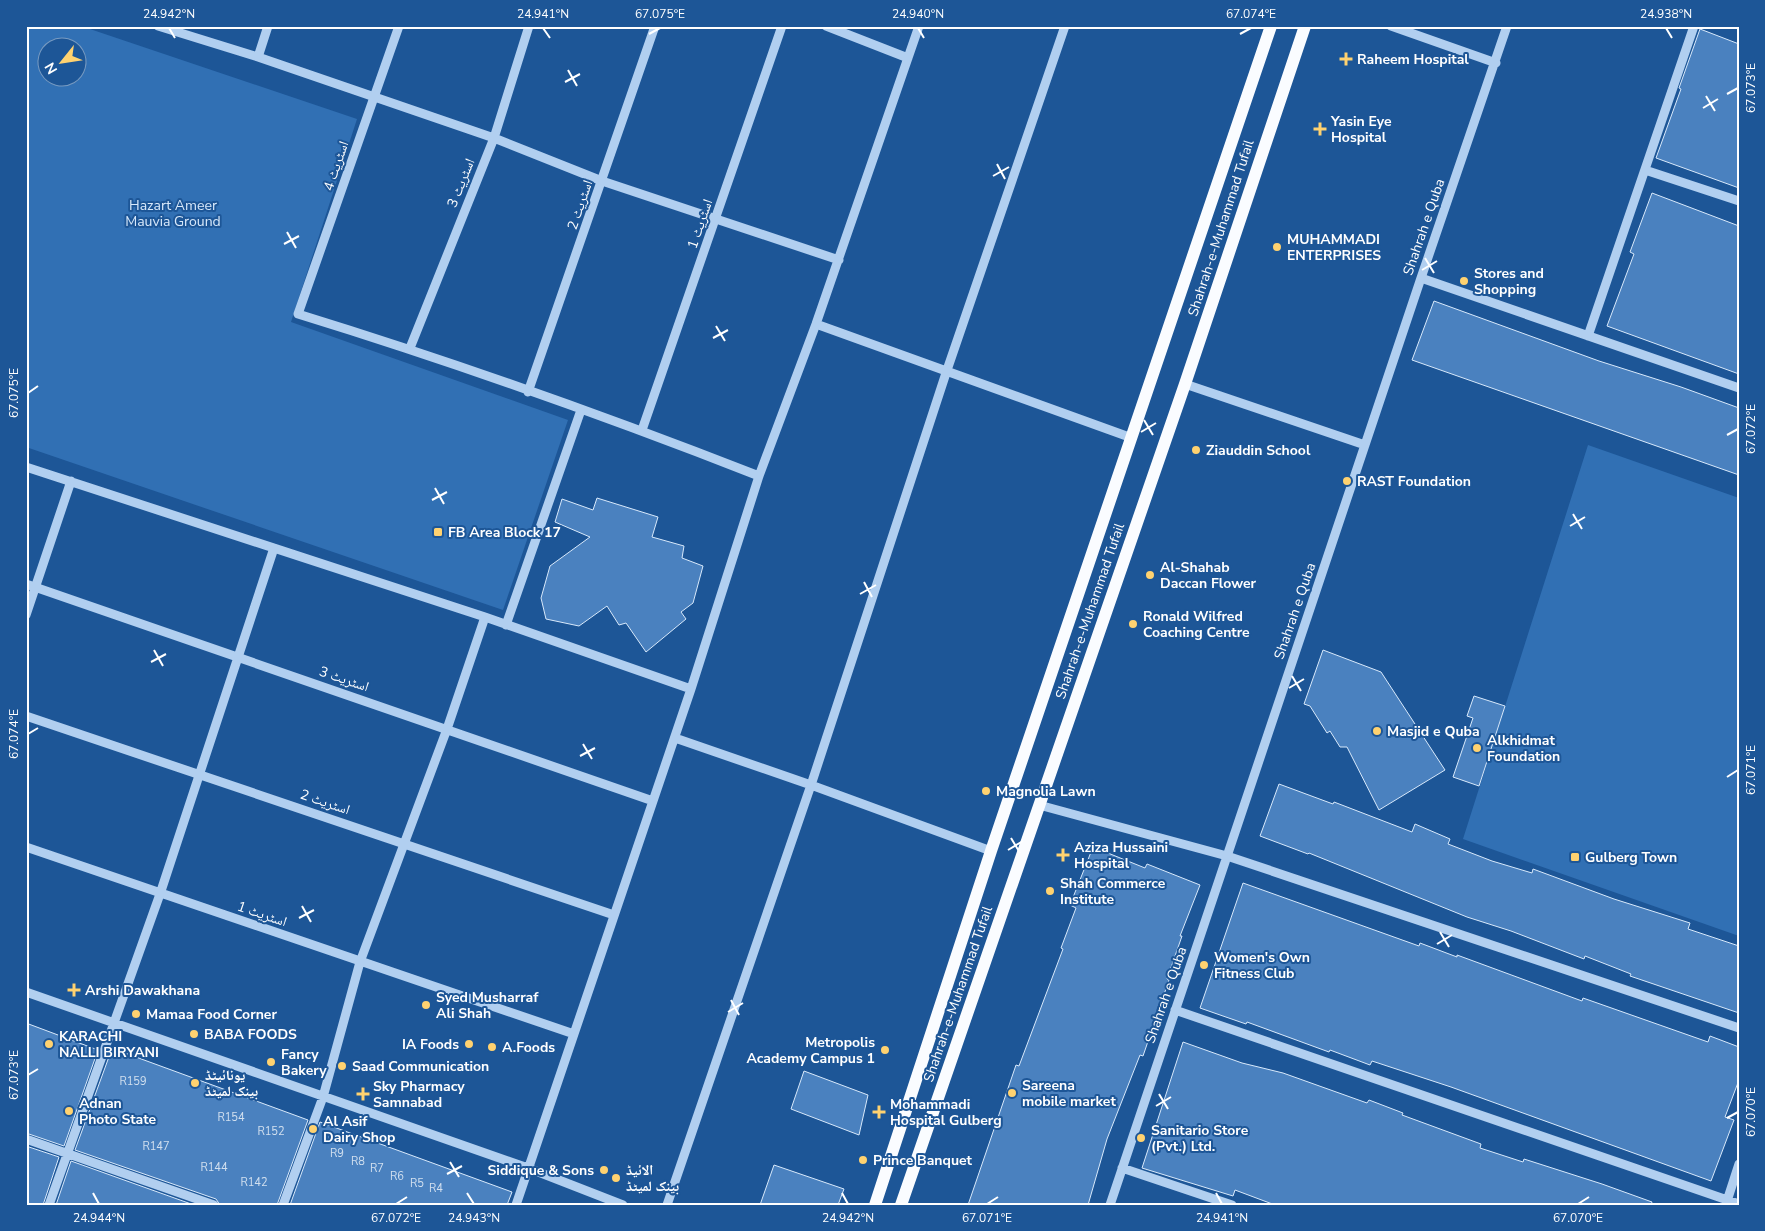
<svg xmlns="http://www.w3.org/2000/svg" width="1765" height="1231" font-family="'Nunito Sans','Noto Naskh Arabic',sans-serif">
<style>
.green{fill:#3170b4;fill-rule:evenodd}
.building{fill:#4a81bf;stroke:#d8e9fb}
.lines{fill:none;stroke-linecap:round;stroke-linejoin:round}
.minor{stroke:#b1cff0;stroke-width:9}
.major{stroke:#fafcff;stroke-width:12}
.ticks{fill:none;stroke:#fff;stroke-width:2}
.poi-dot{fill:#ffd270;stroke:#1d5697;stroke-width:2}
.labels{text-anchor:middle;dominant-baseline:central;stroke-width:4;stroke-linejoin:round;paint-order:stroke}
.number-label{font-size:11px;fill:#d2e0ef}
.poi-label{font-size:14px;font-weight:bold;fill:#fff;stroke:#1d5697;text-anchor:start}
.street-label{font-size:14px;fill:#fff;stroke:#1d5697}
.park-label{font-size:14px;fill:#d8e9fb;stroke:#1d5697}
.neatline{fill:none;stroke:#fff;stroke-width:2}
.ticks-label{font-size:12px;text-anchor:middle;fill:#fff}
</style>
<rect width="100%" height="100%" fill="#1d5697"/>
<!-- green -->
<path class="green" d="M 26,26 L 81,26 L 357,119 L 291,322 L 568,420 L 503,610 L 26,447 ZM 48,48 L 78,48 L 78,78 L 48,78 Z
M 1588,445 L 1739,498 L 1739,936 L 1463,839 Z"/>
<!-- building -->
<path class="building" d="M 1700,29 L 1739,44 L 1739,188 L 1656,158 L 1681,89 L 1679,88 Z
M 1652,193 L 1739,226 L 1739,374 L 1607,326 L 1634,254 L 1630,252 Z
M 1434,301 L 1599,361 L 1681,387 L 1739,408 L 1739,475 L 1412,360 Z
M 597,498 L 658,517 L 652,537 L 684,546 L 682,558 L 703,566 L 693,603 L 681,612 L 686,619 L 646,652 L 626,623 L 619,625 L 607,606 L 579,626 L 546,619 L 541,598 L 550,566 L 590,537 L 555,522 L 562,499 L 593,510 Z
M 1323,650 L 1381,672 L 1445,770 L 1379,810 L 1347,747 L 1340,747 L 1330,731 L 1327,733 L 1310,706 L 1304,704 Z
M 1474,696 L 1505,706 L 1479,786 L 1453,777 L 1473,718 L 1467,716 Z
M 1279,784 L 1333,804 L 1334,802 L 1412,832 L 1415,824 L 1450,839 L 1448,844 L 1492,861 L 1532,873 L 1533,869 L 1614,899 L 1690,923 L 1688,929 L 1739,946 L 1739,1013 L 1630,976 L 1631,974 L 1585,956 L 1584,959 L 1511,931 L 1467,917 L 1309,853 L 1308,854 L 1260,836 Z
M 1093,847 L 1145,868 L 1147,864 L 1200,885 L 1180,936 L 1182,936 L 1167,979 L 1169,980 L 1143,1056 L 1140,1055 L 1107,1139 L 1088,1205 L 968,1205 L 1016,1065 L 1019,1066 L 1063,949 L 1061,948 L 1076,908 L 1070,905 Z
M 1243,883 L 1419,946 L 1420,943 L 1457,957 L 1457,955 L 1582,1001 L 1583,998 L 1708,1042 L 1710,1036 L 1739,1047 L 1739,1080 L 1725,1117 L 1734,1120 L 1711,1181 L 1451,1087 L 1372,1061 L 1370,1065 L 1330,1050 L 1329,1052 L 1247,1022 L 1246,1024 L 1200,1008 Z
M 26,1023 L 98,1050 L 64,1146 L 26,1133 Z
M 1183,1042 L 1242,1063 L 1283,1073 L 1367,1103 L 1369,1100 L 1403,1113 L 1402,1115 L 1481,1144 L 1480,1148 L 1523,1162 L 1524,1159 L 1602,1184 L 1652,1202 L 1651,1205 L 1275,1205 L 1235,1190 L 1233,1196 L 1142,1168 Z
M 114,1049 L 308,1120 L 277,1205 L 220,1205 L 216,1199 L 75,1150 L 110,1054 L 111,1055 Z
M 804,1071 L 868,1095 L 859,1135 L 791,1109 Z
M 320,1122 L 512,1192 L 507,1205 L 290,1205 Z
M 26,1146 L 59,1157 L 43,1205 L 26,1205 Z
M 71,1161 L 194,1205 L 56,1205 Z
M 774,1165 L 844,1189 L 838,1205 L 760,1205 Z"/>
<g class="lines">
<!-- minor -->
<path class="minor" d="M 158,26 L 258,57 L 494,138 L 602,181 L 839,260
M 399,26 L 298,314 C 454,362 608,417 759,476
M 826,26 L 908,58
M 1391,26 L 1496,63
M 258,57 L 268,26
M 1645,170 L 1739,201
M 1421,278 L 1739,388
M 816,324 L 1132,438
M 1588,336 L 1694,26
M 410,348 L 494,138 L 529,26
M 1185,384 L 1365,445
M 528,392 L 655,26
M 642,430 L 782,26
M 26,467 L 485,617 L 691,689
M 26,584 L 653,801
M 26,615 L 71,481
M 506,625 L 581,410
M 26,716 L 614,915
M 675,738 L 811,785 L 991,851
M 1039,805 L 1227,856 L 1739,1028
M 26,847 L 574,1034
M 26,992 L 528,1168 L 623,1205
M 1175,1010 L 1739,1204
M 26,1139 L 214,1205
M 1122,1168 L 1232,1205
M 1726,1204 L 1739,1164
M 49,1205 L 160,894 L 274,548
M 283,1205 L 323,1097 L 360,962 L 447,729 L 485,617
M 516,1205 L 691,689 L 759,476 L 816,324 L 919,26
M 667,1205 L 811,785 L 946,373 L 1065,26
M 1110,1205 L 1421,278 L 1507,26"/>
<!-- major -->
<path class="major" d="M 875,1205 L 991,851 L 1271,26
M 901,1205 L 1185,384 L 1305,26"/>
</g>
<!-- ticks -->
<path class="ticks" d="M 169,28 L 175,38M 543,28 L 550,38M 918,28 L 924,38M 1666,28 L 1672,38M 649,34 L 660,28M 1240,34 L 1251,28M 568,70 L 577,86M 565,82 L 580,74M 1727,94 L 1738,88M 1706,96 L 1715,111M 1703,108 L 1718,99M 997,164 L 1005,179M 993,176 L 1009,167M 287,232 L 296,248M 284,244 L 299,236M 1425,258 L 1434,273M 1422,270 L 1437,261M 716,326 L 725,341M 713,338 L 728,330M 28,393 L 38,386M 1144,420 L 1153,435M 1141,432 L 1156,423M 1727,435 L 1738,429M 435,488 L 444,504M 432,500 L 447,492M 1573,514 L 1582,529M 1570,526 L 1585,517M 864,582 L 872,597M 860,594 L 876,585M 154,650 L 163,666M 151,662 L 166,654M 1292,676 L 1301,691M 1289,688 L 1304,679M 28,734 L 38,728M 583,744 L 592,759M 580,756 L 595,748M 1727,777 L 1738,770M 1011,838 L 1020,853M 1008,850 L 1023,841M 302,906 L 311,922M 299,918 L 314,910M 1440,932 L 1449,947M 1437,944 L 1452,935M 731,1000 L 739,1015M 728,1012 L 743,1003M 28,1075 L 38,1069M 1159,1094 L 1168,1109M 1156,1106 L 1171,1097M 1727,1118 L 1738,1112M 450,1162 L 459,1177M 447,1174 L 462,1166M 93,1193 L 99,1204M 467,1193 L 474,1204M 842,1193 L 848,1204M 1216,1193 L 1222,1204M 396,1204 L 407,1197M 987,1204 L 998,1197M 1578,1204 L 1589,1197"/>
<!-- markers -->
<g class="poi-dot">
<path d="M1343.5 51.5h5v5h5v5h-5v5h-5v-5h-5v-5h5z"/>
<path d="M1317.5 121.5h5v5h5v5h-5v5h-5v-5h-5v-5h5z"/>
<circle cx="1277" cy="247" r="5"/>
<circle cx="1464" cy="281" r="5"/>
<circle cx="1196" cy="450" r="5"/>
<circle cx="1347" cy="481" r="5"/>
<rect x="433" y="527" width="10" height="10" rx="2.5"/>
<circle cx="1150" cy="575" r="5"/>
<circle cx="1133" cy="624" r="5"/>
<circle cx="1377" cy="731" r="5"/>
<circle cx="1477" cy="748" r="5"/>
<circle cx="986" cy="791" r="5"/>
<path d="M1060.5 847.5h5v5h5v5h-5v5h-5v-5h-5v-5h5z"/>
<rect x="1570" y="852" width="10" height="10" rx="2.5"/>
<circle cx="1050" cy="891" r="5"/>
<circle cx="1204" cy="965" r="5"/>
<path d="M71.5 982.5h5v5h5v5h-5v5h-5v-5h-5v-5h5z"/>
<circle cx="426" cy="1005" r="5"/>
<circle cx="136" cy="1014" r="5"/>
<circle cx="194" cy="1034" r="5"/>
<circle cx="49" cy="1044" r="5"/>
<circle cx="469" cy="1044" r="5"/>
<circle cx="492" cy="1047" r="5"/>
<circle cx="885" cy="1050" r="5"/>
<circle cx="271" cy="1062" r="5"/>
<circle cx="342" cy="1066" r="5"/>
<circle cx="195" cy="1083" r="5"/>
<circle cx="1012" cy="1093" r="5"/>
<path d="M360.5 1086.5h5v5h5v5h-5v5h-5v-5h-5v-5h5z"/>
<circle cx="69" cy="1111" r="5"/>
<path d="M876.5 1104.5h5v5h5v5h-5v5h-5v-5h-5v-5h5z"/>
<circle cx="313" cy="1129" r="5"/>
<circle cx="1141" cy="1138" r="5"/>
<circle cx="863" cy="1160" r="5"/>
<circle cx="604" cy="1170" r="5"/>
<circle cx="616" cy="1178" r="5"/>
</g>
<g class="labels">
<!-- number labels -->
<g class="number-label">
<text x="133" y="1081">R159</text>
<text x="231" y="1117">R154</text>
<text x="271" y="1131">R152</text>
<text x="156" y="1146">R147</text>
<text x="337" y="1153">R9</text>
<text x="358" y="1161">R8</text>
<text x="214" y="1167">R144</text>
<text x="377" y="1168">R7</text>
<text x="397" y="1176">R6</text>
<text x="254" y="1182">R142</text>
<text x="417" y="1183">R5</text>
<text x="436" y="1188">R4</text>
</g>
<!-- poi labels -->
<g class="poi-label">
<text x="1357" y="59">Raheem Hospital</text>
<text x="1331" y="121">Yasin Eye<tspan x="1331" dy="16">Hospital</tspan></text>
<text x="1287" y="239">MUHAMMADI<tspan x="1287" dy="16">ENTERPRISES</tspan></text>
<text x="1474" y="273">Stores and<tspan x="1474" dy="16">Shopping</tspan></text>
<text x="1206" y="450">Ziauddin School</text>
<text x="1357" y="481">RAST Foundation</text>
<text x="448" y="532">FB Area Block 17</text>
<text x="1160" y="567">Al-Shahab<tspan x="1160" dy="16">Daccan Flower</tspan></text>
<text x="1143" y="616">Ronald Wilfred<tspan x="1143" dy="16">Coaching Centre</tspan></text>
<text x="1387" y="731">Masjid e Quba</text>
<text x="1487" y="740">Alkhidmat<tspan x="1487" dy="16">Foundation</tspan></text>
<text x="996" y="791">Magnolia Lawn</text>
<text x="1074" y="847">Aziza Hussaini<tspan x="1074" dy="16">Hospital</tspan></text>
<text x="1585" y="857">Gulberg Town</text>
<text x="1060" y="883">Shah Commerce<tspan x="1060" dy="16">Institute</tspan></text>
<text x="1214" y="957">Women's Own<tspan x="1214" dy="16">Fitness Club</tspan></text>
<text x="85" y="990">Arshi Dawakhana</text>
<text x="436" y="997">Syed Musharraf<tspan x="436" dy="16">Ali Shah</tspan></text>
<text x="146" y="1014">Mamaa Food Corner</text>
<text x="204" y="1034">BABA FOODS</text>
<text x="59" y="1036">KARACHI<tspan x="59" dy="16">NALLI BIRYANI</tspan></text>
<text x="875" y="1042" text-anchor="end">Metropolis<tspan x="875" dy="16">Academy Campus 1</tspan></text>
<text x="459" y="1044" text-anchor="end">IA Foods</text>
<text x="502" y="1047">A.Foods</text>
<text x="281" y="1054">Fancy<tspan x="281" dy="16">Bakery</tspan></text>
<text x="352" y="1066">Saad Communication</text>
<text x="205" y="1075">یونائیٹڈ<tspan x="205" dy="16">بینک لمیٹڈ</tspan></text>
<text x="1022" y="1085">Sareena<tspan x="1022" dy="16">mobile market</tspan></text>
<text x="373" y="1086">Sky Pharmacy<tspan x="373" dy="16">Samnabad</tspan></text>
<text x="79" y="1103">Adnan<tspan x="79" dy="16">Photo State</tspan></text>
<text x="890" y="1104">Mohammadi<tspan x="890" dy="16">Hospital Gulberg</tspan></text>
<text x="323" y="1121">Al Asif<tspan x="323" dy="16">Dairy Shop</tspan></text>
<text x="1151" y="1130">Sanitario Store<tspan x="1151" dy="16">(Pvt.) Ltd.</tspan></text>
<text x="873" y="1160">Prince Banquet</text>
<text x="594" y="1170" text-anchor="end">Siddique &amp; Sons</text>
<text x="626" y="1170">الائیڈ<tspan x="626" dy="16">بینک لمیٹڈ</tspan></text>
</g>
<!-- street labels -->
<g class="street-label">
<text transform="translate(336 166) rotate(-71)">اسٹریٹ 4</text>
<text transform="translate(461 183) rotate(-68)">اسٹریٹ 3</text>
<text transform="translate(580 205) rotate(-71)">اسٹریٹ 2</text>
<text transform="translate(700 224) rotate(-71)">اسٹریٹ 1</text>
<text transform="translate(1424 227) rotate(-71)">Shahrah e Quba</text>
<text transform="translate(1221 228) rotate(-72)">Shahrah-e-Muhammad Tufail</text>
<text transform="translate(1090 611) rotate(-71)">Shahrah-e-Muhammad Tufail</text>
<text transform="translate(1295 611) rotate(-71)">Shahrah e Quba</text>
<text transform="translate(344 679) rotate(19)">اسٹریٹ 3</text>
<text transform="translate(325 802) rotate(19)">اسٹریٹ 2</text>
<text transform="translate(262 914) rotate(19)">اسٹریٹ 1</text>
<text transform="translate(958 994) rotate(-71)">Shahrah-e-Muhammad Tufail</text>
<text transform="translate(1166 995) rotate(-71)">Shahrah e Quba</text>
</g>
<!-- park labels -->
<g class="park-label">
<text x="173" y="205">Hazart Ameer<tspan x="173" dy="16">Mauvia Ground</tspan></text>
</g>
</g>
<!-- border -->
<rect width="1765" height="1231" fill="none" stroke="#1d5697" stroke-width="55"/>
<!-- north arrow -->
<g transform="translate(62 62) rotate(240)"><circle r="24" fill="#1d5697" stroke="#779ac1"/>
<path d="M0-4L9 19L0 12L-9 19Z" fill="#ffd270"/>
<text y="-8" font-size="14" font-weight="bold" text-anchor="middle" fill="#ffffff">N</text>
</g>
<rect x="28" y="28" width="1710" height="1176" class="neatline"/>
<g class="ticks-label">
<text x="169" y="18">24.942°N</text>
<text x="543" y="18">24.941°N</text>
<text x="660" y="18">67.075°E</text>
<text x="918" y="18">24.940°N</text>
<text x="1251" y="18">67.074°E</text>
<text x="1666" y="18">24.938°N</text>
<text transform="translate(1751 88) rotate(-90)" y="4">67.073°E</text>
<text transform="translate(14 393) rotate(-90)" y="4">67.075°E</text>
<text transform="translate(1751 429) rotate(-90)" y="4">67.072°E</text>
<text transform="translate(14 734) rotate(-90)" y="4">67.074°E</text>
<text transform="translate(1751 770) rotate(-90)" y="4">67.071°E</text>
<text transform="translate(14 1075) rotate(-90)" y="4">67.073°E</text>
<text transform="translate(1751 1112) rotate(-90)" y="4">67.070°E</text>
<text x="99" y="1222">24.944°N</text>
<text x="396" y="1222">67.072°E</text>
<text x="474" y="1222">24.943°N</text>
<text x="848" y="1222">24.942°N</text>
<text x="987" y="1222">67.071°E</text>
<text x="1222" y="1222">24.941°N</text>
<text x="1578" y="1222">67.070°E</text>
</g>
</svg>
